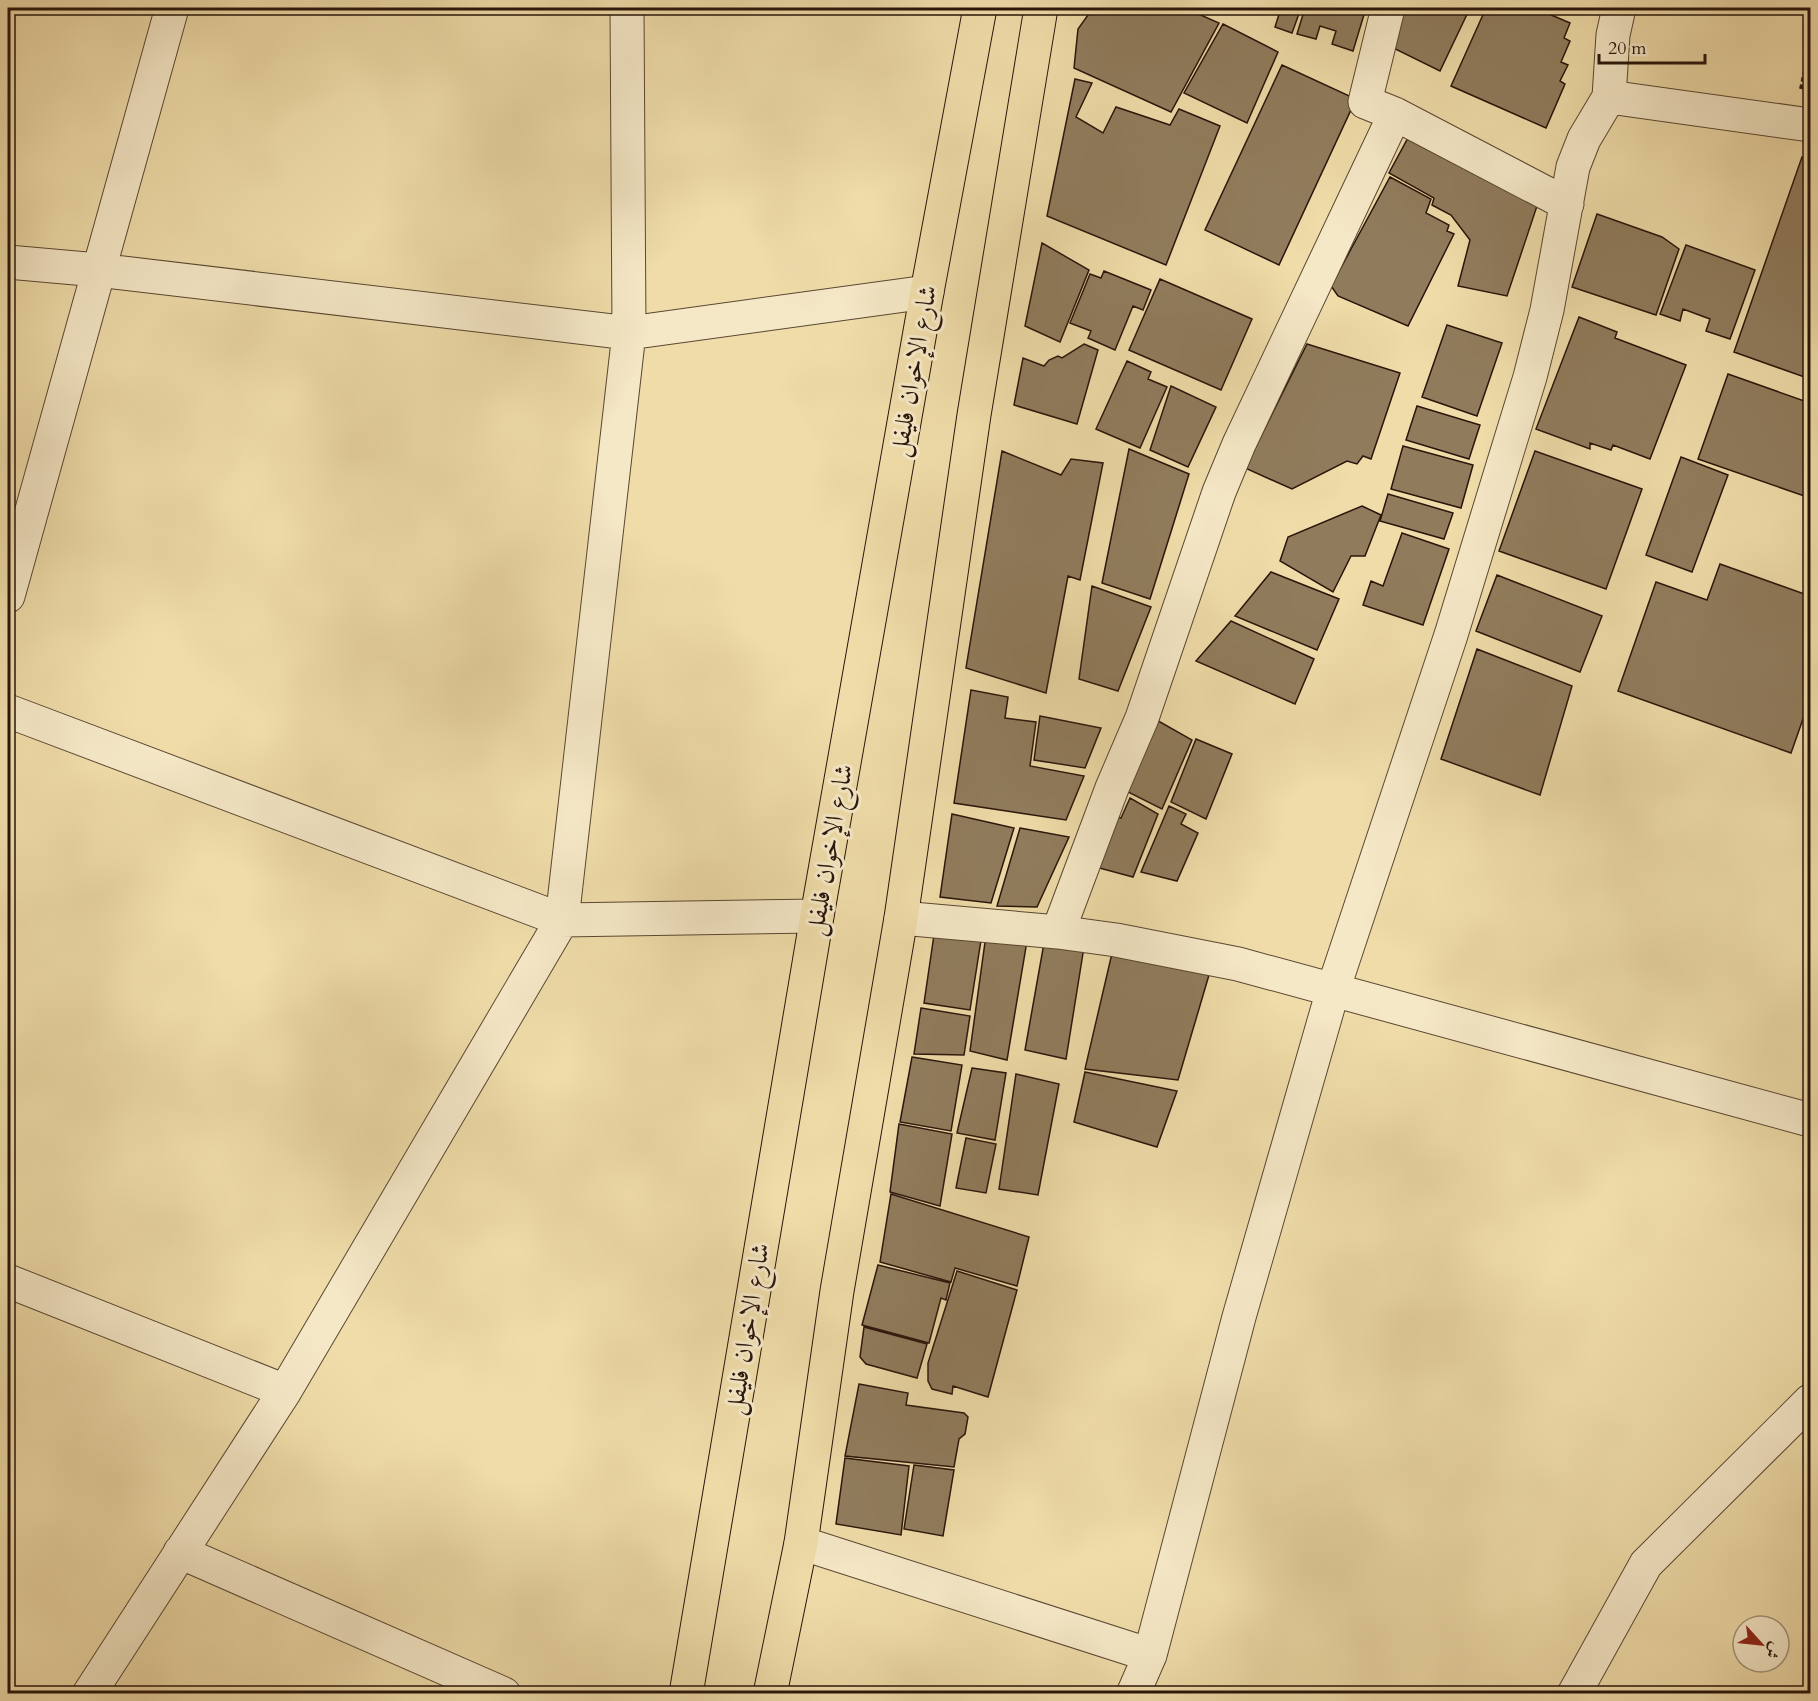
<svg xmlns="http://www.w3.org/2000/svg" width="1818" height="1701" font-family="Cardo,Amiri,serif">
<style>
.building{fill:#907c5d;stroke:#29150b;stroke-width:1.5}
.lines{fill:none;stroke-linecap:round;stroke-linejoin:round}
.street-casing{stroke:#5a4732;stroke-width:35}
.primary-casing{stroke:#29150b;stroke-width:35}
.path{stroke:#29150b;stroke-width:4;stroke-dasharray:4.5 3;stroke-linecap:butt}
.street{stroke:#f5e8c7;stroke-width:33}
.primary{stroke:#efdca9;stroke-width:33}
.labels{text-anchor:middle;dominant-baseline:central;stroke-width:6;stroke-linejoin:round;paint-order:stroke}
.street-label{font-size:26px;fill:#29150b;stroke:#f5e8c7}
</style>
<rect width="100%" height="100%" fill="#efdca9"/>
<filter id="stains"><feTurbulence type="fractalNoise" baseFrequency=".00333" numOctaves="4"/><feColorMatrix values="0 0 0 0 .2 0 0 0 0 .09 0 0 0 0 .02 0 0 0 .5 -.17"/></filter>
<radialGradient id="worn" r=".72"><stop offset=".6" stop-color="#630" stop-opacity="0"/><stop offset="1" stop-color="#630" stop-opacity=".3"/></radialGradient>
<!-- building -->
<path class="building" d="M 1093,8 L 1185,8 L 1219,23 L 1171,112 L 1074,68 L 1078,29 Z
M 1281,8 L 1301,8 L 1292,33 L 1275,27 Z
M 1305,8 L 1366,8 L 1353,51 L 1332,44 L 1336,31 L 1320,26 L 1316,39 L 1297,34 Z
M 1397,8 L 1470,8 L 1440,71 L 1381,42 Z
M 1486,8 L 1535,8 L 1570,23 L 1564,38 L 1570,41 L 1561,62 L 1568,65 L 1560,81 L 1565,84 L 1546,128 L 1451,86 Z
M 1223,24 L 1278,52 L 1247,123 L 1184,93 Z
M 1282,65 L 1356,99 L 1279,265 L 1205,230 Z
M 1075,79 L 1092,83 L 1076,117 L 1103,133 L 1116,107 L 1170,125 L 1179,109 L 1220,126 L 1166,265 L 1047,216 Z
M 1409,136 L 1540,197 L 1507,296 L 1458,286 L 1470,240 L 1451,215 L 1432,205 L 1434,198 L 1389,173 Z
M 1802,157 L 1810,160 L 1810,379 L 1734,352 Z
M 1390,177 L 1431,199 L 1426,213 L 1449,225 L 1447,231 L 1454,234 L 1408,326 L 1338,296 L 1331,286 Z
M 1597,214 L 1662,237 L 1679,249 L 1656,315 L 1572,287 Z
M 1042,243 L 1089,270 L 1060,342 L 1025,326 Z
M 1686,245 L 1755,270 L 1730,339 L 1706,331 L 1710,319 L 1683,309 L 1680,321 L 1660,314 Z
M 1104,271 L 1151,290 L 1143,310 L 1133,306 L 1115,350 L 1088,338 L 1091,331 L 1070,323 L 1090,274 L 1101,278 Z
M 1160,279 L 1252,319 L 1221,390 L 1129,350 Z
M 1579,317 L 1617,332 L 1615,338 L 1686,365 L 1650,459 L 1613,445 L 1611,450 L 1590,443 L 1590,449 L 1536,429 Z
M 1447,325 L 1502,343 L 1477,416 L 1422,397 Z
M 1084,344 L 1098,350 L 1077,424 L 1014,405 L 1023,358 L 1044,366 L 1049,360 L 1058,356 L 1062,358 Z
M 1307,344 L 1400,373 L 1371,459 L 1363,456 L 1357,464 L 1347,461 L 1292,489 L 1245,468 Z
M 1127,361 L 1151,372 L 1148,379 L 1167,387 L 1140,448 L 1096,429 Z
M 1728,374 L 1810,403 L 1810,498 L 1698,459 Z
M 1171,386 L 1216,407 L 1188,467 L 1150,450 Z
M 1417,406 L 1480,425 L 1469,459 L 1406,440 Z
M 1403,446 L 1473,465 L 1461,508 L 1391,489 Z
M 1129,449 L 1189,474 L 1150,599 L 1102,583 Z
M 1002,451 L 1061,475 L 1071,459 L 1103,463 L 1080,580 L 1068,576 L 1046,693 L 966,668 Z
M 1535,451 L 1642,489 L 1606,589 L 1499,551 Z
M 1681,457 L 1728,475 L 1692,572 L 1646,555 Z
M 1388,494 L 1453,513 L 1444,539 L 1380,521 Z
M 1362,506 L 1381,515 L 1365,556 L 1351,556 L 1333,592 L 1280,561 L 1288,537 Z
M 1402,533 L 1449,549 L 1423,625 L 1363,605 L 1371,581 L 1383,586 Z
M 1720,564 L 1810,596 L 1810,699 L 1791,753 L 1618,691 L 1656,582 L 1707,600 Z
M 1271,572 L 1339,599 L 1317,650 L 1235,616 Z
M 1497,575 L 1602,616 L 1580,672 L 1476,631 Z
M 1092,586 L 1151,607 L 1118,691 L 1079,679 Z
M 1231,621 L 1314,659 L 1295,704 L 1196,661 Z
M 1477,649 L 1572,686 L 1540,795 L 1441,759 Z
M 971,690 L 1008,697 L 1005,718 L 1036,722 L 1030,766 L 1084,776 L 1066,820 L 954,803 Z
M 1040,716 L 1101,728 L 1085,768 L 1034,760 Z
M 1153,718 L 1192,740 L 1162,809 L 1124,790 Z
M 1196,739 L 1232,754 L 1206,819 L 1171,802 Z
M 1130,798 L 1158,814 L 1133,877 L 1092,866 L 1109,814 L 1121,818 Z
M 1169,806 L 1186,814 L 1181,824 L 1198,833 L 1177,881 L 1141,872 Z
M 952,814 L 1014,828 L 991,903 L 940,897 Z
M 1020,828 L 1069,837 L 1037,907 L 997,906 Z
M 935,928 L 982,934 L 970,1010 L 924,1003 Z
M 986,935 L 1027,941 L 1007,1060 L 970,1051 Z
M 1044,943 L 1084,947 L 1066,1059 L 1025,1050 Z
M 1113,949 L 1209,975 L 1178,1080 L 1085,1069 Z
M 921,1008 L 970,1016 L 964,1055 L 914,1054 Z
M 912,1057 L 962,1065 L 951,1131 L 900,1122 Z
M 972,1068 L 1006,1073 L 995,1140 L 957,1133 Z
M 1085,1072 L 1177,1091 L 1157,1147 L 1074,1122 Z
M 1016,1074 L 1059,1084 L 1038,1195 L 999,1189 Z
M 899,1124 L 952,1134 L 940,1206 L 890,1192 Z
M 966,1138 L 996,1144 L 986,1193 L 956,1188 Z
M 891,1194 L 1029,1237 L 1017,1286 L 955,1268 L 951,1282 L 880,1262 Z
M 878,1265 L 950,1283 L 946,1300 L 941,1298 L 929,1343 L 862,1325 Z
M 957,1271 L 1017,1290 L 988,1397 L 953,1386 L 952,1394 L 932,1389 L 928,1381 L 928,1363 Z
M 864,1327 L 927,1344 L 917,1378 L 866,1364 L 860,1357 Z
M 859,1384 L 908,1393 L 906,1405 L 964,1413 L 968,1417 L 965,1434 L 959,1439 L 954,1467 L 845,1456 Z
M 845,1458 L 909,1466 L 901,1535 L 836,1524 Z
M 914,1465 L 954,1470 L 943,1536 L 904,1529 Z"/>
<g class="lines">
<defs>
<path id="street" d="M 1388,8 L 1365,102 L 1395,114
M 1609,97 L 1810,125
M 8,262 L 98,270 L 629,333 L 927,292
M 8,596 L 172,8
M 8,711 L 562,920 L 629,333 L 627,8
M 901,918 L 1058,932 L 1116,940 L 1238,964 L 1810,1120
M 1058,932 L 1112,788 L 1142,718 L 1219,492 L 1239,444 L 1395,114 L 1567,204
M 8,1281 L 285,1391
M 801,1543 L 1150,1655
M 180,1552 L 504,1694
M 89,1694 L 285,1391 L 562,920 L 817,916
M 1133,1694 L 1150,1655 L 1239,1317 L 1333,990 L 1451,635 L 1530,377 L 1547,310 L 1573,167 L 1584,139 L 1609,97 L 1613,35 L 1619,8
M 1574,1694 L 1646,1564 L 1810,1401"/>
<path id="primary" d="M 686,1694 L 817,916 L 927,292 L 980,8
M 770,1694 L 801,1543 L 837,1291 L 901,918 L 974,415 L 1041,8"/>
</defs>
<!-- street casing -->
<use href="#street" class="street-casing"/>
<!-- primary casing -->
<use href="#primary" class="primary-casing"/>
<!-- path -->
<path class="path" d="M 1801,89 L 1810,48"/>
<!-- street -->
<use href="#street" class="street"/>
<!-- primary -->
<use href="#primary" class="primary"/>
</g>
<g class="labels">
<!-- street labels -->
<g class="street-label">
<text transform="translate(913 371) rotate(-80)">شارع الإخوان فليفل</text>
<text transform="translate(829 850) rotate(-80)">شارع الإخوان فليفل</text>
<text transform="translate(747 1329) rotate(-81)">شارع الإخوان فليفل</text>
</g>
</g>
<!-- margin -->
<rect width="1818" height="1701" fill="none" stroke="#efdca9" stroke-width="30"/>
<rect x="9" y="9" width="1800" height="1683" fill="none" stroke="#29150b" stroke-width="3"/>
<rect x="15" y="15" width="1788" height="1671" fill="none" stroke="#29150b" stroke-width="1.5"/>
<!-- north arrow -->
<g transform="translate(1761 1644) rotate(117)"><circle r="28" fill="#f5e8c7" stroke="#a3947c" stroke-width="1.5"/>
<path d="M0-4.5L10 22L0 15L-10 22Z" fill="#8f2418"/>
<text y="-9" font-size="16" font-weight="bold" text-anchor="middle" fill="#29150b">ش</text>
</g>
<!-- scale -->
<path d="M1599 54v9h106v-9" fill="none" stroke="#29150b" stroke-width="3"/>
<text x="1608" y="54" font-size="18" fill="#29150b" stroke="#f5e8c7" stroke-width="4.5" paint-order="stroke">20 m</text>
<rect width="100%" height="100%" filter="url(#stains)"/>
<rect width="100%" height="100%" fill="url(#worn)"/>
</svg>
